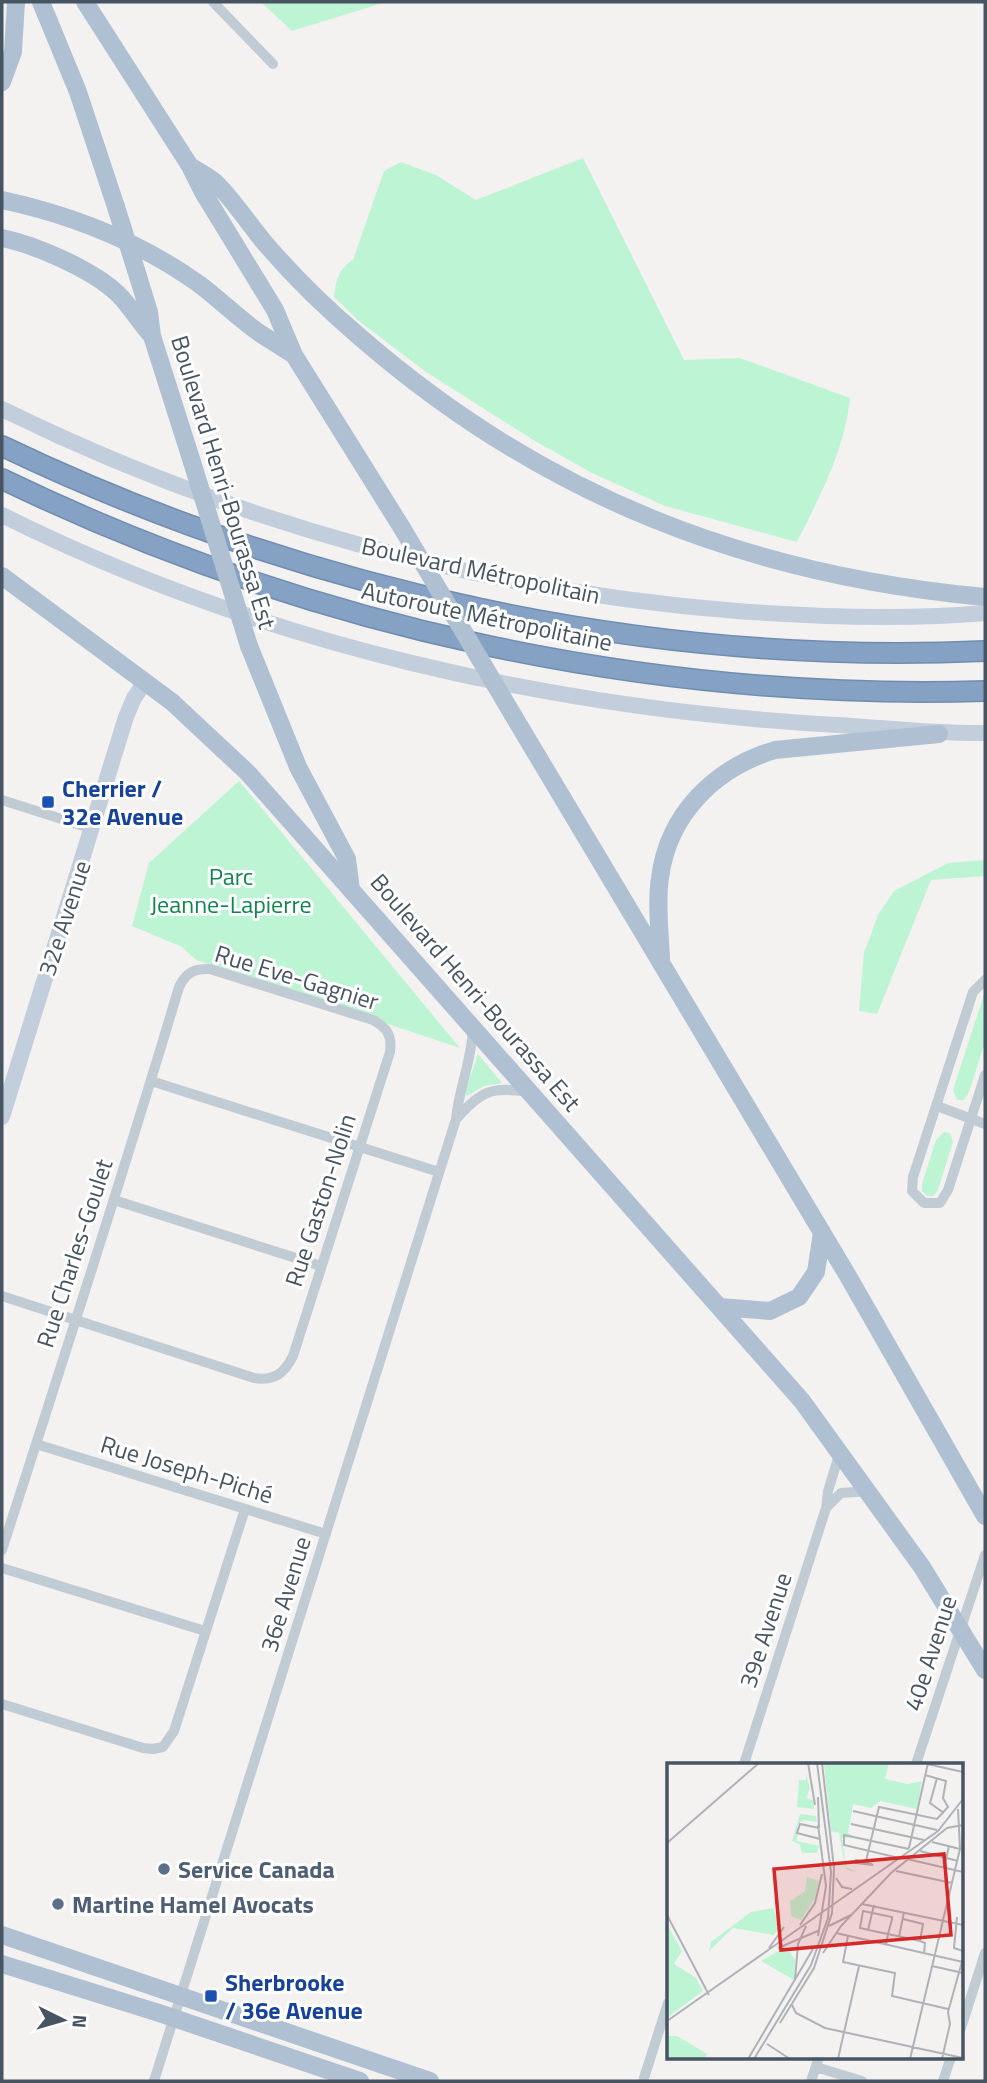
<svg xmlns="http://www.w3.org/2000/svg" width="987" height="2083" font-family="'Titillium Web',sans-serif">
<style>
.green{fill:#bdf4d4}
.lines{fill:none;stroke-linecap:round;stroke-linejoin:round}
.highway-casing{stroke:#708db0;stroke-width:22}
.street{stroke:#c1cbd4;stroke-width:10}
.secondary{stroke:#c3cedc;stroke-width:16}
.primary{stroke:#afc0d2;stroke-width:18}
.highway{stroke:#85a2c4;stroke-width:19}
.primary-bridge{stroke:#afc0d2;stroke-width:18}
.transit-dot{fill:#1a4fb4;stroke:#fff;stroke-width:2.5}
.service-dot{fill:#5c6f8a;stroke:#fff;stroke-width:2.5}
.labels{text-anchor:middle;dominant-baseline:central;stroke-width:6;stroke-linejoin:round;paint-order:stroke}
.street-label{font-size:24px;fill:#475461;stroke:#fff}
.transit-label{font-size:24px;font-weight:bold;fill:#164399;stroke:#fff;text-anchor:start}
.park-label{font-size:24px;fill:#0e864e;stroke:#fff}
.service-label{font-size:24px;font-weight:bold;fill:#4e5e75;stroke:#fff;text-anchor:start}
.inset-road{fill:none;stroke:#afb2b7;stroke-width:2}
.view{fill:#d62828;fill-opacity:0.15;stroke:#d62828;stroke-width:3.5}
.inset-edge{fill:none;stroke:#475461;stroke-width:3.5}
</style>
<rect width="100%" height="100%" fill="#f4f1f1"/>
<!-- green -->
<path class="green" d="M 261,2 L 386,2 L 292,31 Z
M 583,158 L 684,360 L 740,358 L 850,398 C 845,449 820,496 797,542 L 665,506 L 592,473 L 535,441 L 426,372 L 359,321 L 334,297 C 336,281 338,269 353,260 L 384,171 L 401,162 L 436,175 L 476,200 Z
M 239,781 L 460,1048 L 196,960 L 182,947 L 132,926 L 149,863 Z
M 985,860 L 985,876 L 931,880 L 877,1014 L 859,1011 L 864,953 L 878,915 L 894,891 L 948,863 Z
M 985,991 L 985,1042 L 969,1092 L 964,1100 L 957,1100 L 953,1090 Z
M 478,1054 L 502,1083 L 484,1086 L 467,1096 L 465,1092 Z
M 944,1132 L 950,1133 L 953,1142 L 938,1190 L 933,1196 L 927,1196 L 922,1191 L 922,1184 L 936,1140 Z"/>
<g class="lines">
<defs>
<path id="highway" d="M 2,446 C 307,592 647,666 985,651
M 2,479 C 308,627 646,701 985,691"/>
</defs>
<!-- highway casing -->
<use href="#highway" class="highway-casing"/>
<!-- street -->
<path class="street" d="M 213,2 L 273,64
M 2,800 L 93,829
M 985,980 L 973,992 L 913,1177 L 912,1191 L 924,1203 L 940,1203 L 948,1190 L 985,1075
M 151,1081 L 439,1172
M 937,1106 L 985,1124
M 456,1119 C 482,1091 490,1086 529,1092
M 114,1200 L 321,1266
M 2,1296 L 254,1378 C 274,1381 284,1374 293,1356 L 390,1052 C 392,1036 388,1028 373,1020 L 210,969 C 194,968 186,973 179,987 C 123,1176 62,1363 2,1550
M 36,1444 L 326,1534
M 826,1508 L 841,1493 L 869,1491
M 2,1568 L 205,1631
M 2,1704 L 143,1748 L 153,1749 L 163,1747 L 174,1731 L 245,1509
M 744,1764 L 826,1508 L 828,1491 L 840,1452
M 916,1764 L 985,1555
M 961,2028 L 985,1953
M 816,2067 L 862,2081
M 154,2081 L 456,1119 C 459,1088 472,1060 473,1028
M 643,2081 L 668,2003
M 811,2081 L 819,2057
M 943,2081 L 951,2057"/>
<!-- secondary -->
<path class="secondary" d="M 2,409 C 232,522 481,591 737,611 C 819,617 903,620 985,613
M 2,515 C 261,644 550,709 837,725 C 887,728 935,734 985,733
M 2,1117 L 126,717 L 134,698 L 145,682"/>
<!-- primary -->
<path class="primary" d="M 41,2 L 78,92 L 116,207
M 85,2 L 190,166 L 203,192 L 275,310 L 294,355 L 402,528
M 2,82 L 13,52 L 16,2
M 190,166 C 199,172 210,177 217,184 C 236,203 252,229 270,249 C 298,281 329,311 361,338 C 543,496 747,575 985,597
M 2,200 C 72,215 140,242 199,284 C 219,299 237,317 258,332 C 270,340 282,347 294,355
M 2,238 C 36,245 93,270 118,294 C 131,307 140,323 152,336
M 136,270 L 149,312 L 152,336 L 192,462
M 2,576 L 172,702 L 248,773 L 802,1401 L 922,1567 L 985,1670
M 249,646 L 298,767 L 347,859 L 351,890
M 513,715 L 848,1276 L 985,1516
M 661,959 C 660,932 656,904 660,878 C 668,814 715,768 775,750 L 939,734
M 720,1307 L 770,1311 L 799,1297 L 816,1272 L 822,1232
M 2,1935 L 430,2081
M 2,1964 L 159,2013 L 360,2081"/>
<!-- highway -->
<use href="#highway" class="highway"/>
<!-- primary-bridge -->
<path class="primary-bridge" d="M 116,207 L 136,270
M 192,462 L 249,646
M 402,528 L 513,715"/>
</g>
<!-- markers -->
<g class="transit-dot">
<rect x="41" y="795" width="14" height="14" rx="3.5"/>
<rect x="204" y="1989" width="14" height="14" rx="3.5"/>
</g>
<g class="service-dot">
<circle cx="164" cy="1869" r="7"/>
<circle cx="58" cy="1904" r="7"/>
</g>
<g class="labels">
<!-- street labels -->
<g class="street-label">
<text transform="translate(224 482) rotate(73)">Boulevard Henri-Bourassa Est</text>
<text transform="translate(481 570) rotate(12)">Boulevard Métropolitain</text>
<text transform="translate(487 616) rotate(12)">Autoroute Métropolitaine</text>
<text transform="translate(64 918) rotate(-72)">32e Avenue</text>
<text transform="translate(297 977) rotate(17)">Rue Eve-Gagnier</text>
<text transform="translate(476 992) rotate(49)">Boulevard Henri-Bourassa Est</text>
<text transform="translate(320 1200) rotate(-72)">Rue Gaston-Nolin</text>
<text transform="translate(74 1253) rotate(-72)">Rue Charles-Goulet</text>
<text transform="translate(187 1469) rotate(17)">Rue Joseph-Piché</text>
<text transform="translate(285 1594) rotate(-73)">36e Avenue</text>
<text transform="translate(765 1630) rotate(-72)">39e Avenue</text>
<text transform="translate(930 1653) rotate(-72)">40e Avenue</text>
</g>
<!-- transit labels -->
<g class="transit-label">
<text x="62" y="788">Cherrier /<tspan x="62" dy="28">32e Avenue</tspan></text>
<text x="225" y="1982">Sherbrooke<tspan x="225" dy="28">/ 36e Avenue</tspan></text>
</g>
<!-- park labels -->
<g class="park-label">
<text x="231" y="876">Parc<tspan x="231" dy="28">Jeanne-Lapierre</tspan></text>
</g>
<!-- service labels -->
<g class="service-label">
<text x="178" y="1869">Service Canada</text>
<text x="72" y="1904">Martine Hamel Avocats</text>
</g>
</g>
<!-- overview -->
<g transform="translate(667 1763)">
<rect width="296" height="296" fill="#f4f1f1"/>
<path d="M 157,0 L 222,0 L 218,16 L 240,21 L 255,18 L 250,46 L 213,38 L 204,45 L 186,41 L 181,70 L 187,74 L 175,75 L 179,104 L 190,109 L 180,107 L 178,103 L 172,70 L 164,68 ZM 139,11 L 143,25 L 139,35 L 146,37 L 147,46 L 130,44 L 132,17 L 139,17 ZM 133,51 L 149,53 L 150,59 L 136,57 L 131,61 L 130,78 L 152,83 L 150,90 L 135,90 L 133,82 L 125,78 ZM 140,114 L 152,118 L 148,135 L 134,157 L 124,153 L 123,138 L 138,128 ZM 106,145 L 114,163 L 107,172 L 66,165 L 42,188 L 44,179 L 84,149 ZM 0,161 L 15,188 L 7,201 L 29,215 L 36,228 L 1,254 ZM 113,187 L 123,189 L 128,197 L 127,217 L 94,198 ZM 0,273 L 10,273 L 40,291 L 37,296 L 0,296 Z" fill="#bdf4d4"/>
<path class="inset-road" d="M 141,0 L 148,42M 260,1 L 296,9M 270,15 L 263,40 L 277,50M 151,34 L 152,65M 186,48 L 270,67M 184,61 L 257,77M 152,65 L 133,61 L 130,70 L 153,76M 265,79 L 293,86M 0,80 L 92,0M 242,85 L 261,0M 253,88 L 291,98M 232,95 L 177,82 L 177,72 L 242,86M 240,96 L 296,109M 189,97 L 204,101 L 206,102 L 188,100 ZM 198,102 L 212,44 L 270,56 L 281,44 L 276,35 L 279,18 L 258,12M 277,105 L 282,83M 229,108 L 285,120M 169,115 L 175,124 L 185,126M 195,141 L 296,162M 0,152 L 42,232M 290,154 L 287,185 L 296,188M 236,156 L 256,161 L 253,178M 133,162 L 148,140 L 155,111M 162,163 L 184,152M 201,167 L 207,142M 169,170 L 296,199M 151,173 L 159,123 L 151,62M 181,173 L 176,199 L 228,210 L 225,233 L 281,246M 232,174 L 237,149M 219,182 L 221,171 L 225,156 L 225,154 L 196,148 L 193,165 L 211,169 L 221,171 L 253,178 L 258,180 L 257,190M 102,185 L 117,164M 111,185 L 153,167M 156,190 L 174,163 L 224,110 L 280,65 L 296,62M 265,203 L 296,210M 128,217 L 131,181 L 139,163M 125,242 L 129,250 L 158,265 L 296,295M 0,258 L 271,68 L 296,36M 113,260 L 147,205 L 165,150 L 167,105 L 155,0M 100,281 L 123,296M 81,296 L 146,186M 87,296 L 144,202 L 161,155 L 164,109 L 150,0M 171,296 L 192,203M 243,296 L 293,86 L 291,46M 275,296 L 283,261 L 281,249 L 296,195"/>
<path class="view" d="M 277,91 L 284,172 L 114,187 L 107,106 Z"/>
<rect width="296" height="296" class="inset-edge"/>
</g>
<!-- border -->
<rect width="987" height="2083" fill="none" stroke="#475461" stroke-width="7"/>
<!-- north arrow -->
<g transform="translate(63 2020) rotate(95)" stroke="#ffffff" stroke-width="5" paint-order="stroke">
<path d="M0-5L12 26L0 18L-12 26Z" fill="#475461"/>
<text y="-10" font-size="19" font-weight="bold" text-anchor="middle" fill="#475461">N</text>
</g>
</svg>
